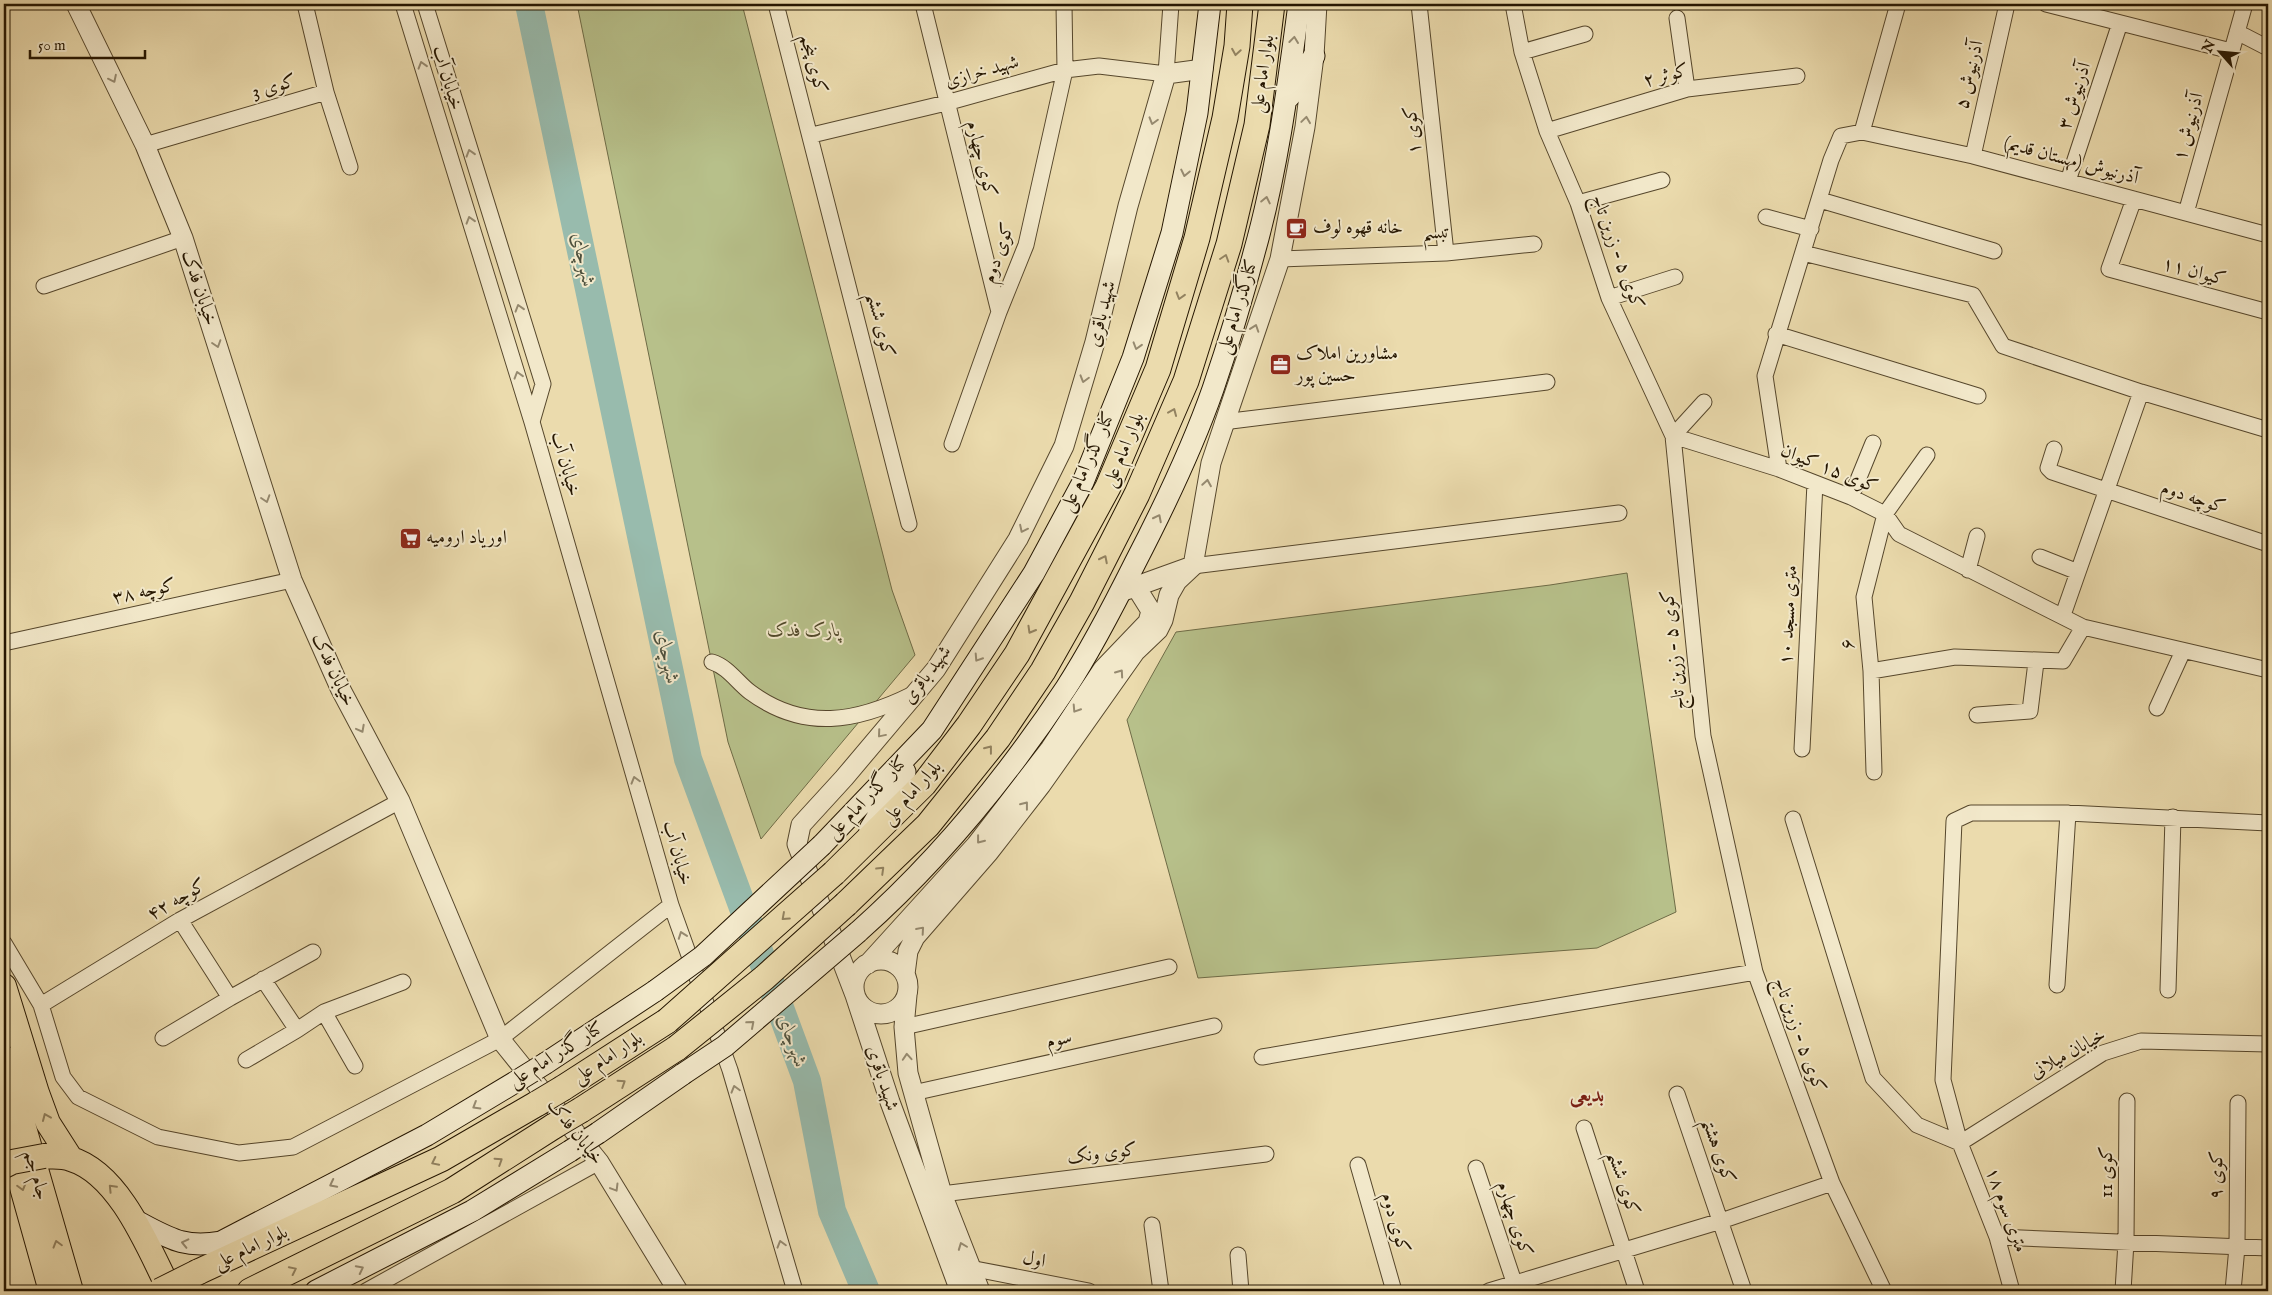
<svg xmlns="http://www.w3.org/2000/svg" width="2272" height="1295" font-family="'IM FELL English',Amiri,serif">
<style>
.green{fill:#b7c08a;stroke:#6e6b46}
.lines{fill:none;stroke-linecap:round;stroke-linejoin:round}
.river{stroke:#98bbad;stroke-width:28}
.minor-casing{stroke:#56472c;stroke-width:17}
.tertiary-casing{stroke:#56472c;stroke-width:21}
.secondary-casing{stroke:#251601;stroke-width:23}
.primary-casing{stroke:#251601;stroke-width:26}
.trunk-casing{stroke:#251601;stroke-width:27}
.minor{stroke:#f2e8ca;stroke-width:15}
.tertiary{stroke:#f2e8ca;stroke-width:19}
.secondary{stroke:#f2e8ca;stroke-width:21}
.primary{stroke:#ebdbad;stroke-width:24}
.trunk{stroke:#ebdbad;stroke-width:25}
.secondary-bridge-casing{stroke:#251601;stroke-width:23;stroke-linecap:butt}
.primary-bridge-casing{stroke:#251601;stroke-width:26;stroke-linecap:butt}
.trunk-bridge-casing{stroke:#251601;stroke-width:27;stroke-linecap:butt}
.secondary-bridge{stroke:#f2e8ca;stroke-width:21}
.primary-bridge{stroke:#ebdbad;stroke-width:24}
.trunk-bridge{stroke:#ebdbad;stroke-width:25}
.oneway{stroke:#968a70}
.oneway2{stroke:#928260}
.labels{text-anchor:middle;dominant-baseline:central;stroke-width:4;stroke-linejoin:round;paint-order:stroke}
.street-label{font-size:19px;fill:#251601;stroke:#f2e8ca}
.poi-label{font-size:19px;fill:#251601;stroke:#f2e8ca;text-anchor:start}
.park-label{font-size:19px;font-style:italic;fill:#51492a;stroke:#f2e8ca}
.water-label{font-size:20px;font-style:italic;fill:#4d503d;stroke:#f2e8ca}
.neighbourhood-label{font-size:20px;font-weight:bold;fill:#7a1f14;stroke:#f2e8ca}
</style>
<rect width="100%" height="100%" fill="#ebdbad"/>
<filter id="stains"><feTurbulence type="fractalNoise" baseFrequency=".004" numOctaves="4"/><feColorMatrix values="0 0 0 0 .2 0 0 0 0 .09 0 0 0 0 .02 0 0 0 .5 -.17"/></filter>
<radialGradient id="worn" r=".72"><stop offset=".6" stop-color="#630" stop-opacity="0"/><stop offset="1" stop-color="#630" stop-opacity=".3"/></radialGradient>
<!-- green -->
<path class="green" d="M 577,4 L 742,4 L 892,590 L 915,655 L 761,839 L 728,742 Z
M 1627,573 L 1676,912 L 1597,948 L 1198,978 L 1127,720 L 1176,632 L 1550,585 Z"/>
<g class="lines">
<!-- river -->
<path class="river" d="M 529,4 L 688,759 L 807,1081 L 832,1211 L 866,1291"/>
<defs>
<path id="minor" d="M 403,4 L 532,422 L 671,905 L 730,1070 L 795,1291
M 425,4 L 543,384 L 532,422
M 776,4 L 909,524
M 923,4 L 999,312
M 1419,4 L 1446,253
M 1513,4 L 1522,52 L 1547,131 L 1578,203 L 1609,298 L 1673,436 L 1703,736 L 1755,972 L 1832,1183 L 1884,1291
M 2046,4 L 2231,51
M 1677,18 L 1687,89
M 2237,32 L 2268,48
M 1522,52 L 1585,34
M 326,92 L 350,167
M 1547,131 L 1687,89 L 1797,76
M 1862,132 L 1898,4
M 812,135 L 946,103 L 1065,70 L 1099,66 L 1166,74 L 1171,4
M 145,145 L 326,92 L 305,4
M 1973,156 L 2007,4
M 2068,181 L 2120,23
M 2134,199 L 2109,269 L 2268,312
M 1820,200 L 1994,251
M 1578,203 L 1662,180
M 2186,213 L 2245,4
M 1766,217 L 1811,229
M 1803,253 L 1973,295 L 2003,346 L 2141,392 L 2268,430
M 1280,259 L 1446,253 L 1534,244
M 44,286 L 183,238
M 1609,298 L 1675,277
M 1776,334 L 1978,396
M 1704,402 L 1673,436 L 1779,469 L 1851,497 L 1885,514 L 1899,534 L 2083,627 L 2268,670
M 1223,422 L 1547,382
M 952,444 L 999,312 L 1026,245 L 1065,70 L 1064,4
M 2054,449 L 2048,468 L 2052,472 L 2268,544
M 1779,469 L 1765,376 L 1831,160 L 1841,136 L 1862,132 L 1973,156 L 2268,235
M 1851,497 L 1873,443
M 2040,557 L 2078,572
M 1193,566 L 1619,513
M 1968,570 L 1977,536
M 2063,615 L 2141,392
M 4,643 L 292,580
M 712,662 C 728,667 737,682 750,692 C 804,732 857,722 913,694
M 1871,671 L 1955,657 L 2063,661 L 2083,627
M 2157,708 L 2183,651
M 1977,715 L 2030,711 L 2036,662
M 1802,749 L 1815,483
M 1874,772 L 1871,671 L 1864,597 L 1885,514 L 1927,455
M 1793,819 L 1873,1078 L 1917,1125 L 1960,1143
M 4,943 L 41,1005 L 63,1077 L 78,1097 L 158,1137 L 239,1153 L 293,1147 L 500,1039 L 671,905
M 2057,985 L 2068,813
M 2168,990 L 2173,817
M 230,998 L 313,952
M 41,1005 L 180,920 L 400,801
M 324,1012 L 403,982
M 904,1027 L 1169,967
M 297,1030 L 324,1012 L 355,1066
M 163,1038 L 230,998 L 180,920
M 1262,1057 L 1755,972
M 246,1060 L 297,1030 L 263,979
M 913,1093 L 1214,1026
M 1677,1094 L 1744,1291
M 1584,1128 L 1637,1291
M 1960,1143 L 2103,1053 L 2141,1041 L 2268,1044
M 1358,1165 L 1394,1291
M 1476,1168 L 1517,1291
M 942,1194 L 1266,1154
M 1152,1225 L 1161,1291
M 1997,1237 L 2268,1248
M 1238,1255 L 1241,1291
M 970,1268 L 1089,1291
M 366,1291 L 599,1162
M 1489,1291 L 1721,1221 L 1832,1183
M 2012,1291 L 1997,1237 L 1960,1143 L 1943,1080 L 1954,821 L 1971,813 L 2068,813 L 2268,823
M 2123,1291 L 2126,1242 L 2127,1101
M 2233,1291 L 2237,1247 L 2238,1103"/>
<path id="tertiary" d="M 76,4 L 145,145 L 183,238 L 292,580 L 340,688 L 400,801 L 500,1039 L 599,1162 L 678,1291
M 1126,590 L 1187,568
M854 987a27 27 0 1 1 54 0a27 27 0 1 1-54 0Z
M 868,964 L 976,845 L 1050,749 L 1103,669 L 1148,622 L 1151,611 L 1136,587
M 905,974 L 908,951 L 915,937 L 989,852 L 1041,785 L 1135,652 L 1158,630 L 1163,620 L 1169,595 L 1177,581 L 1193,566 L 1211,463 L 1280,259 L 1305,127 L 1314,56 L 1317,4
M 907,995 L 904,1027 L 908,1073 L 942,1194 L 980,1291
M 960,1291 L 890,1102 L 855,995 L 797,844 L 801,825 L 844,778 L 936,669 L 1018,539 L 1064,446 L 1095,342 L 1128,206 L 1166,74 L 1203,69"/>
<path id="secondary" d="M 1290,96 L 1314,56
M 870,829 L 905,772
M 822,845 L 932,730 L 1034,573 L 1083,482 L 1133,358 L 1172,233 L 1197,113 L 1210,4
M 858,932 C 938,861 1007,777 1066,688 C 1092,648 1114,605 1135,563 C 1164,507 1192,449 1213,389 C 1228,345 1242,299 1254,253 C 1277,172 1288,87 1299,4
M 546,1063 L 655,991
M 598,1133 L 683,1074
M 134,1220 C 168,1237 182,1249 221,1242 L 427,1135 L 517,1081
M 316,1291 L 472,1211 L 570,1151"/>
<path id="primary" d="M 4,986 L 37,1093 L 48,1123 L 71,1159
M 4,1058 L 71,1291
M 4,1123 L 51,1291
M 44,1156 C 53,1157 63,1156 71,1159 C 120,1174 149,1249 170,1291"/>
<path id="trunk" d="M 834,873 L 924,784 L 969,725 L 1017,654 L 1108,487 L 1158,369 L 1197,238 L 1225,118 L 1237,46 L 1240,4
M 846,904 L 928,825 L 998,738 L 1043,671 L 1082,602 L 1137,494 L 1186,381 L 1229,244 L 1257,125 L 1272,4
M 563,1088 L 667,1021
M 581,1110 L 677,1048
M 198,1272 L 441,1159 L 538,1103
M 250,1291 L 452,1191 L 554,1126"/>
</defs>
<!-- minor casing -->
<use href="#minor" class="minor-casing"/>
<!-- tertiary casing -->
<use href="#tertiary" class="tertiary-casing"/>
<!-- secondary casing -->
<use href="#secondary" class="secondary-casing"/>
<!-- primary casing -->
<use href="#primary" class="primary-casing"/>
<!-- trunk casing -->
<use href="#trunk" class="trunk-casing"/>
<!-- minor -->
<use href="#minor" class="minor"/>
<!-- tertiary -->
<use href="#tertiary" class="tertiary"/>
<!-- secondary -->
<use href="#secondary" class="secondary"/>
<!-- primary -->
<use href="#primary" class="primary"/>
<!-- trunk -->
<use href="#trunk" class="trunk"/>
<defs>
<path id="secondary-bridge" d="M 655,991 L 703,956 L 822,845
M 683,1074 L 725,1046 L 858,932
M 517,1081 L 546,1063
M 570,1151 L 598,1133"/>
<path id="primary-bridge" d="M 4,1166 L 12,1162 L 44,1156"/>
<path id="trunk-bridge" d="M 667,1021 L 834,873
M 677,1048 L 764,978 L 846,904
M 538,1103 L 563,1088
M 554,1126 L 581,1110
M 160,1291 L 198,1272"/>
</defs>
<!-- secondary-bridge casing -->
<use href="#secondary-bridge" class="secondary-bridge-casing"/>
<!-- primary-bridge casing -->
<use href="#primary-bridge" class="primary-bridge-casing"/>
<!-- trunk-bridge casing -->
<use href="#trunk-bridge" class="trunk-bridge-casing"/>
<!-- secondary-bridge -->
<use href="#secondary-bridge" class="secondary-bridge"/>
<!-- primary-bridge -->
<use href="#primary-bridge" class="primary-bridge"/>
<!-- trunk-bridge -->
<use href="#trunk-bridge" class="trunk-bridge"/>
</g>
<!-- one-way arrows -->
<defs><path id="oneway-chevron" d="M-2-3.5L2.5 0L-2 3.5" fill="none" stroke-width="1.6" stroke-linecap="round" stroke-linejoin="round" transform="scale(1.25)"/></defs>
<g class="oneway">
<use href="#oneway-chevron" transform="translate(1294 40) rotate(-83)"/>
<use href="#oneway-chevron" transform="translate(422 65) rotate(-107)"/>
<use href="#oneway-chevron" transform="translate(113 79) rotate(64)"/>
<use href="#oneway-chevron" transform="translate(1306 120) rotate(-82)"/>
<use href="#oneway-chevron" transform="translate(1153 121) rotate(106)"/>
<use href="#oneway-chevron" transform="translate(470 153) rotate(-107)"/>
<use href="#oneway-chevron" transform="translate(1185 173) rotate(102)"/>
<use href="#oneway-chevron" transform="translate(1266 200) rotate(-78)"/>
<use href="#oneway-chevron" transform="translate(470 220) rotate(-107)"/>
<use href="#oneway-chevron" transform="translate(519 308) rotate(-107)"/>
<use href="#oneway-chevron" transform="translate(1255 328) rotate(-71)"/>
<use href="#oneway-chevron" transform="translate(217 344) rotate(72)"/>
<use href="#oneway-chevron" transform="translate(1137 346) rotate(107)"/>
<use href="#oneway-chevron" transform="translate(518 375) rotate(-107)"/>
<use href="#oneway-chevron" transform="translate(1084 379) rotate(106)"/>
<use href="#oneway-chevron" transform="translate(1207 483) rotate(-81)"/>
<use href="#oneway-chevron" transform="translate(266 499) rotate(72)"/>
<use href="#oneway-chevron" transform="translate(1158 518) rotate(-63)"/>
<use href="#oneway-chevron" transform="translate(1023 529) rotate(116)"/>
<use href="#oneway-chevron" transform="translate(978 658) rotate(123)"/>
<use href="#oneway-chevron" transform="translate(1120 673) rotate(-55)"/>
<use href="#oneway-chevron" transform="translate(1076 709) rotate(123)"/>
<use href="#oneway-chevron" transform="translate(361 729) rotate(62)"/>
<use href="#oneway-chevron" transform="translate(881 734) rotate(130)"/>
<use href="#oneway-chevron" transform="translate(635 780) rotate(-106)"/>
<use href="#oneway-chevron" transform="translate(1025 805) rotate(-52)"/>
<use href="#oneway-chevron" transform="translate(980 840) rotate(128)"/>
<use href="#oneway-chevron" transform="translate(921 930) rotate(-49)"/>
<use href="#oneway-chevron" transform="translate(682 935) rotate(-110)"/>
<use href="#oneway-chevron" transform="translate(751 1024) rotate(-41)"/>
<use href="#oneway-chevron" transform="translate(907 1057) rotate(-94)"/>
<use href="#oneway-chevron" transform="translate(735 1089) rotate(-106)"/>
<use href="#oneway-chevron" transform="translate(476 1106) rotate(149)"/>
<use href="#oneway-chevron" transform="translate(333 1184) rotate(153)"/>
<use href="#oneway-chevron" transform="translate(615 1188) rotate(59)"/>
<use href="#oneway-chevron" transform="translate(185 1243) rotate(-167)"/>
<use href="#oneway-chevron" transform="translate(781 1244) rotate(-106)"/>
<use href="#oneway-chevron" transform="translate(962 1246) rotate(-111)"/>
<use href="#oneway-chevron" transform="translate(360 1269) rotate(-27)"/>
</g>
<g class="oneway2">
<use href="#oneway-chevron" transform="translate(1236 52) rotate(99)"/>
<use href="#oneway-chevron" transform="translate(1225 258) rotate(-72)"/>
<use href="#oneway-chevron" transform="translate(1180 296) rotate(107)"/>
<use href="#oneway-chevron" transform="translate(1173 412) rotate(-67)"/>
<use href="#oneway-chevron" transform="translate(1104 559) rotate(-63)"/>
<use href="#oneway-chevron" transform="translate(1031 630) rotate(120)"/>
<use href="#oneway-chevron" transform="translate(989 749) rotate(-52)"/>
<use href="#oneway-chevron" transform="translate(881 870) rotate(-44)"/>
<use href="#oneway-chevron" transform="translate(785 917) rotate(138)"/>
<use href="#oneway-chevron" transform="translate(622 1083) rotate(-33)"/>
<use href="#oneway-chevron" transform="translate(46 1117) rotate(-113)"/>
<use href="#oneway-chevron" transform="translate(499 1161) rotate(-33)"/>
<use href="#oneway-chevron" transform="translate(435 1162) rotate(154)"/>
<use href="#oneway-chevron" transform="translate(22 1187) rotate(74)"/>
<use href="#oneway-chevron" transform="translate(112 1188) rotate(-134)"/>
<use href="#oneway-chevron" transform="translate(57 1244) rotate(-106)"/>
<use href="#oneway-chevron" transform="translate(293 1270) rotate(-26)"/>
</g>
<!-- icons -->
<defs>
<symbol id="cafe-square" viewBox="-11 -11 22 22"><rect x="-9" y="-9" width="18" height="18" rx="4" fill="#8f2418" stroke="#f2e8ca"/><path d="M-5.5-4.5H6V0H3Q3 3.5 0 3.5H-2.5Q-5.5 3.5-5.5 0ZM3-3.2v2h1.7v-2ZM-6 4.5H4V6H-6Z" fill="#fff"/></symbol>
<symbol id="office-square" viewBox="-11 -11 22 22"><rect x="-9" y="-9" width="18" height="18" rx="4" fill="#8f2418" stroke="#f2e8ca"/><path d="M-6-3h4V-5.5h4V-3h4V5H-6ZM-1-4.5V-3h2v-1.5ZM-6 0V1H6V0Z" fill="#fff"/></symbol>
<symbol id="supermarket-square" viewBox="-11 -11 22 22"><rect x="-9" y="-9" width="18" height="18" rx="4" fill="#8f2418" stroke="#f2e8ca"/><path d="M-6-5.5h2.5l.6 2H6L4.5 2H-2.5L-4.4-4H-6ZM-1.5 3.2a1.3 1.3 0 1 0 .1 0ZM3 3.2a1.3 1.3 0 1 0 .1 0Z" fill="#fff"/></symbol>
</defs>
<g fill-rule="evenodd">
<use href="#cafe-square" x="1284" y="216" width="25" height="25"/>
<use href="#office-square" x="1268" y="352" width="25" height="25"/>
<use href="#supermarket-square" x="398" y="526" width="25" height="25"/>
</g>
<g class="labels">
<!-- street labels -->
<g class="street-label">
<text transform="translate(813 64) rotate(75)">کوی پنجم</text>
<text transform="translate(982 72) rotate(-16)">شهید خرازی</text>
<text transform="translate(1263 74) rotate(-82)">بلوار امام علی</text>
<text transform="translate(1970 75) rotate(-77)">آذرنیوش ۵</text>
<text transform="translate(1666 76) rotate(-14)">کوثر ۲</text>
<text transform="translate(447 78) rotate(73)">خیابان آب</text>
<text transform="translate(274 87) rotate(-16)">کوی 3</text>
<text transform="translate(2075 96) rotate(-72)">آذرنیوش ۳</text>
<text transform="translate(2189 127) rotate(-75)">آذرنیوش ۱</text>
<text transform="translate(1413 130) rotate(-96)">کوی ۱</text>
<text transform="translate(981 159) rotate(76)">کوی چهارم</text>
<text transform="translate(2071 161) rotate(15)">آذرنیوش (مهستان قدیم)</text>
<text transform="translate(1436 233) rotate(-3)">تبسم</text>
<text transform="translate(1617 252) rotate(70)">کوی ۵ - زرین تاج</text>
<text transform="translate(999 253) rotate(-71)">کوی دوم</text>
<text transform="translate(2194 272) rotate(15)">کیوان ۱۱</text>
<text transform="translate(199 288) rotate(72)">خیابان فدک</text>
<text transform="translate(1238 307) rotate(-73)">کنارگذر امام علی</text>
<text transform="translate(1102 314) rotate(-76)">شهید باقری</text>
<text transform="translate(880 325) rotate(76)">کوی ششم</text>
<text transform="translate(1124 450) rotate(-67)">بلوار امام علی</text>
<text transform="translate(1088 462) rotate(-66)">کنار گذر امام علی</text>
<text transform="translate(565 464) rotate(74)">خیابان آب</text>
<text transform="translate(1829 469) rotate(22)">کوی ۱۵ کیوان</text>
<text transform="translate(2193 498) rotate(18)">کوچه دوم</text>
<text transform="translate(144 592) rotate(-12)">کوچه ۳۸</text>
<text transform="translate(1789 615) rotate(-87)">۱۰ متری مسجد</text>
<text transform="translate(1848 644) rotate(-96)">۶</text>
<text transform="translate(1674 650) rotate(-96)">کوی ۵ - زرین تاج</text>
<text transform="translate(333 670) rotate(65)">خیابان فدک</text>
<text transform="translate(927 675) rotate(-53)">شهید باقری</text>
<text transform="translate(912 793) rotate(-48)">بلوار امام علی</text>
<text transform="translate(867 798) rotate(-46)">کنار گذر امام علی</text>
<text transform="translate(677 853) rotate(74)">خیابان آب</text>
<text transform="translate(177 900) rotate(-30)">کوچه ۴۲</text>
<text transform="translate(1799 1035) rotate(70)">کوی ۵ - زرین تاج</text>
<text transform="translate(1059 1040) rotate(-13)">سوم</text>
<text transform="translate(2068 1054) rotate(-29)">خیابان میلانی</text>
<text transform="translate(556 1055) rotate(-32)">کنار گذر امام علی</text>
<text transform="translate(608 1058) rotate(-33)">بلوار امام علی</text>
<text transform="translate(882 1078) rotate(72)">شهید باقری</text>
<text transform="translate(575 1132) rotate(52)">خیابان فدک</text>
<text transform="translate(1718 1151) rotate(71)">کوی هشتم</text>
<text transform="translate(1102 1154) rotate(-7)">کوی ونک</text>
<text transform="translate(2107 1172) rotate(-90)">کوی 11</text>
<text transform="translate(36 1175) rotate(74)">جام جم</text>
<text transform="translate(2217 1175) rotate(-89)">کوی ۹</text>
<text transform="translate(1623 1183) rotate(72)">کوی ششم</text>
<text transform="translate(2006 1210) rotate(70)">۱۸ متری سوم</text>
<text transform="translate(1514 1219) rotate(72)">کوی چهارم</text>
<text transform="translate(1395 1223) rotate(74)">کوی دوم</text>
<text transform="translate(251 1248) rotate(-25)">بلوار امام علی</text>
<text transform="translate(1034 1260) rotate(11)">اول</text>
</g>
<!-- poi labels -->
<g class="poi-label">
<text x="1313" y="228">خانه قهوه لوف</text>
<text x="1296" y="354">مشاورین املاک<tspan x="1296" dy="22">حسین پور</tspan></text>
<text x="426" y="538">اوریاد ارومیه</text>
</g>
<!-- park labels -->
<g class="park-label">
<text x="804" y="631">پارک فدک</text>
</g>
<!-- water labels -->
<g class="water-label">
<text transform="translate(583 260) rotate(78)">شهرچای</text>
<text transform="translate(667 657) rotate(78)">شهرچای</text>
<text transform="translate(792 1041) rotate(70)">شهرچای</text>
</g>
<!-- neighbourhood labels -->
<g class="neighbourhood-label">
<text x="1587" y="1095">بدیعی</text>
</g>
</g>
<!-- margin -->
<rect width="2272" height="1295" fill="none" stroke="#ebdbad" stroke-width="20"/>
<rect x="5" y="5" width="2262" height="1285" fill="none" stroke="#251601" stroke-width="2.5"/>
<rect x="10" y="10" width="2252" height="1275" fill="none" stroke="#251601"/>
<!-- north arrow -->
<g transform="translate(2220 52) rotate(297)" stroke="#f2e8ca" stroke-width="4" paint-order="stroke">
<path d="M0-4L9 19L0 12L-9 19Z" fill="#251601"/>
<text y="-8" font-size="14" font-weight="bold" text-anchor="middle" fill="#251601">N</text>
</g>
<!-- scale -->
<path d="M30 50v8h115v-8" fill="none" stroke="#251601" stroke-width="2.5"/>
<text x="38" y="50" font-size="15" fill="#251601" stroke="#f2e8ca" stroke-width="4" paint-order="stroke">50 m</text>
<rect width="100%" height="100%" filter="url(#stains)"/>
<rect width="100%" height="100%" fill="url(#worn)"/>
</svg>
